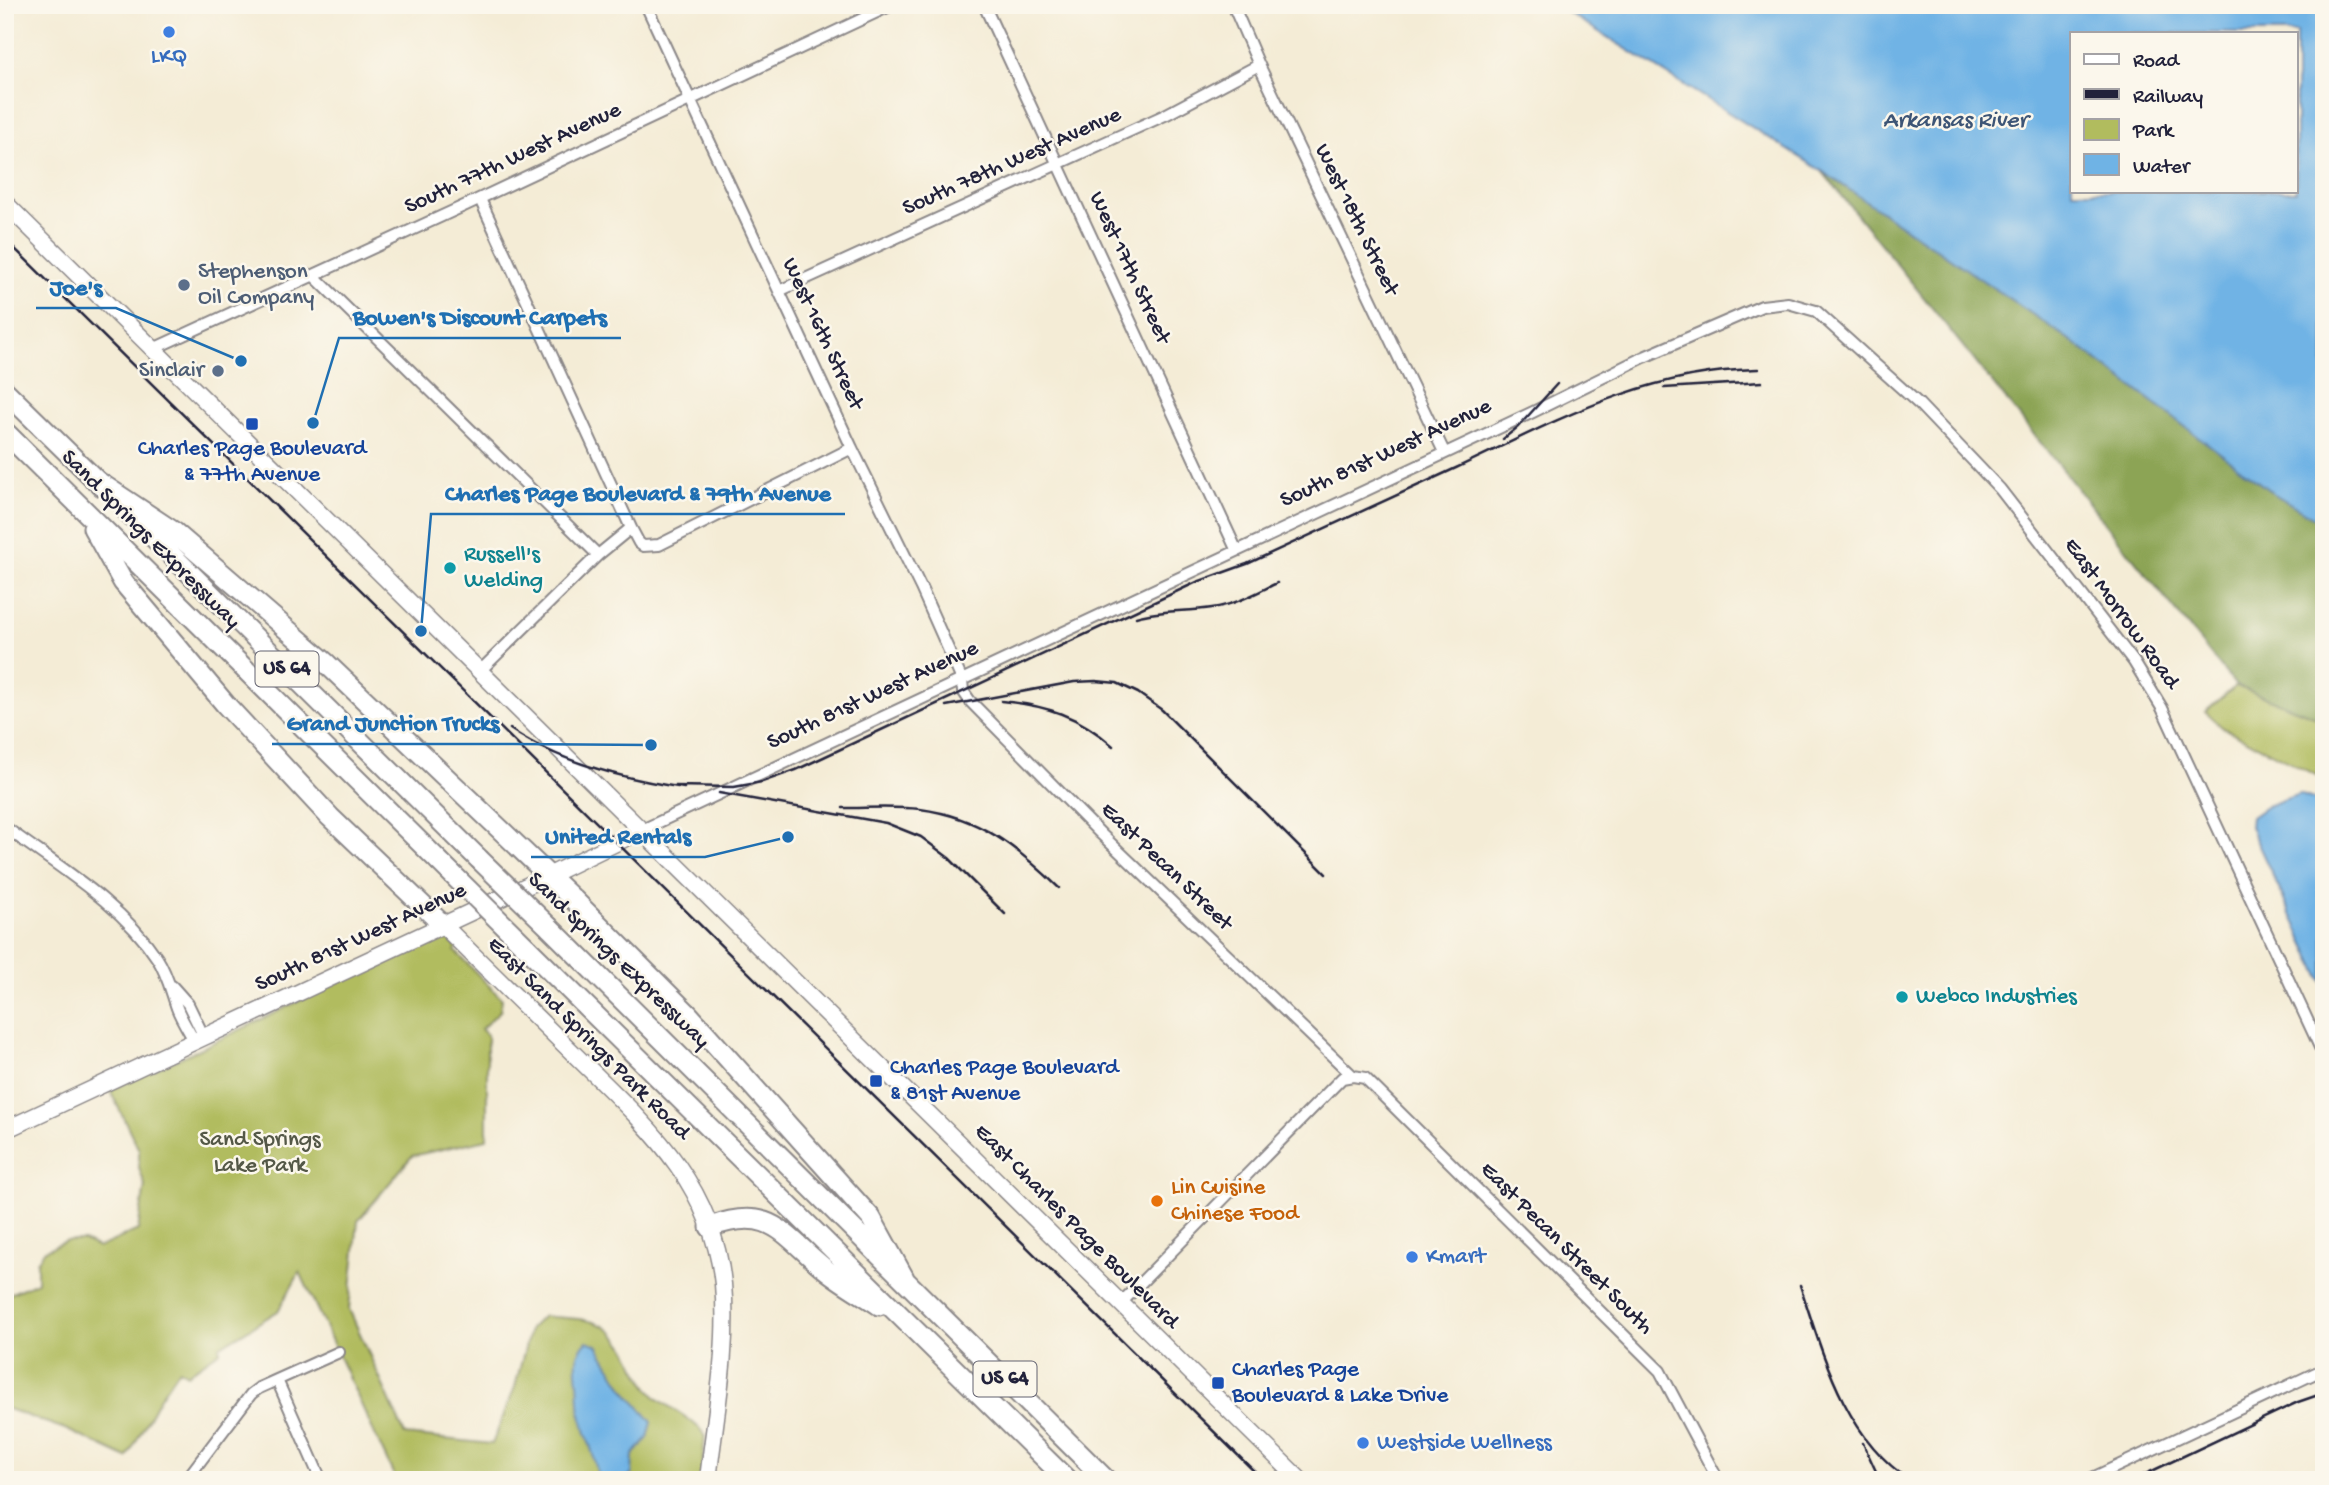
<svg xmlns="http://www.w3.org/2000/svg" width="2329" height="1485" font-family="'Gochi Hand',sans-serif">
<style>
.green{fill:#b1bc5e;stroke:#6a6f4c;stroke-width:2}
.forest{fill:#8ca455;stroke:#576348;stroke-width:2}
.water{fill:#6fb3e5;stroke:#486a90;stroke-width:2;fill-rule:evenodd}
.lines{fill:none;stroke-linecap:round;stroke-linejoin:round}
.street-casing{stroke:#8b8788;stroke-width:14}
.secondary-casing{stroke:#8b8788;stroke-width:19}
.highway-casing{stroke:#8b8788;stroke-width:23}
.street{stroke:#fff;stroke-width:10}
.secondary{stroke:#fff;stroke-width:16}
.highway{stroke:#fff;stroke-width:19}
.rail{stroke:#22223b;stroke-width:2.5}
.highway-bridge-casing{stroke:#8b8788;stroke-width:23;stroke-linecap:butt}
.highway-bridge{stroke:#fff;stroke-width:19}
.shop-dot{fill:#3f7fe0;stroke:#fbf7ec;stroke-width:2.5}
.service-dot{fill:#5c6f8a;stroke:#fbf7ec;stroke-width:2.5}
.transit-dot{fill:#1a4fb4;stroke:#fbf7ec;stroke-width:2.5}
.culture-dot{fill:#0f9aa8;stroke:#fbf7ec;stroke-width:2.5}
.food-dot{fill:#e8710a;stroke:#fbf7ec;stroke-width:2.5}
.labels{text-anchor:middle;dominant-baseline:central;stroke-width:5;stroke-linejoin:round;paint-order:stroke}
.shield{fill:#fbf7ec;stroke:#636270;stroke-width:2}
.shield-label{font-size:21px;font-weight:bold;fill:#22223b}
.shop-label{font-size:23px;fill:#366cbe;stroke:#fbf7ec;text-anchor:start}
.street-label{font-size:23px;fill:#22223b;stroke:#fbf7ec}
.service-label{font-size:23px;fill:#4e5e75;stroke:#fbf7ec;text-anchor:start}
.transit-label{font-size:23px;fill:#164399;stroke:#fbf7ec;text-anchor:start}
.culture-label{font-size:23px;fill:#0d838f;stroke:#fbf7ec;text-anchor:start}
.park-label{font-size:23px;fill:#545847;stroke:#fbf7ec}
.food-label{font-size:23px;fill:#c56008;stroke:#fbf7ec;text-anchor:start}
.water-label{font-size:24px;font-style:italic;fill:#3d5576;stroke:#fbf7ec}
.leader{fill:none;stroke:#1f6fb2;stroke-width:2.5}
.callout-dot{fill:#1f6fb2;stroke:#fbf7ec;stroke-width:2.5}
.callout-label{font-size:24px;text-anchor:middle;font-weight:bold;fill:#1f6fb2;stroke:#fbf7ec;stroke-width:5;stroke-linejoin:round;paint-order:stroke}
</style>
<rect width="100%" height="100%" fill="#fbf7ec"/>
<filter id="ink" filterUnits="userSpaceOnUse"><feTurbulence type="fractalNoise" baseFrequency=".0143" numOctaves="2"/><feDisplacementMap in="SourceGraphic" scale="14" xChannelSelector="R" yChannelSelector="G"/><feConvolveMatrix kernelMatrix="1 2 1 2 8 2 1 2 1" color-interpolation-filters="sRGB"/></filter>
<filter id="wash" filterUnits="userSpaceOnUse"><feTurbulence type="fractalNoise" baseFrequency=".00686" numOctaves="4" result="noise"/><feDisplacementMap in="SourceGraphic" scale="28" xChannelSelector="R" yChannelSelector="G"/><feGaussianBlur stdDeviation="1.57" result="paint"/><feColorMatrix in="noise" values="0 0 0 0 0 0 0 0 0 0 0 0 0 0 0 0 0 1.4 0 .05"/><feComposite in="paint" operator="in"/></filter>
<g filter="url(#wash)">
<rect width="100%" height="100%" fill="#f4ecd6"/>
<!-- green -->
<path class="green" d="M 2236,686 L 2324,720 L 2324,779 L 2223,728 L 2205,712 Z
M 444,939 L 450,941 L 457,948 L 455,951 L 502,999 L 500,1011 L 481,1029 L 487,1035 L 487,1139 L 412,1156 L 358,1221 L 349,1309 L 405,1435 L 492,1444 L 515,1387 L 530,1329 L 543,1316 C 587,1321 607,1314 631,1357 C 637,1370 644,1384 654,1395 C 670,1410 692,1417 705,1435 L 701,1480 L 396,1480 L 300,1272 L 278,1311 L 219,1347 L 220,1351 L 187,1374 L 179,1369 L 160,1397 L 127,1458 L 65,1429 L 5,1408 L 5,1296 L 37,1282 L 37,1261 L 45,1250 L 66,1241 L 84,1241 L 98,1248 L 138,1230 L 145,1185 L 139,1168 L 139,1150 L 110,1090 C 176,1060 241,1030 305,998 C 343,979 403,944 444,939 Z"/>
<!-- forest -->
<path class="forest" d="M 1822,171 L 2073,342 L 2273,493 L 2324,524 L 2324,720 L 2236,686 Z"/>
<!-- water -->
<path class="water" d="M 1556,5 L 2324,5 L 2324,524 L 2273,493 L 2073,342 L 1822,171 ZM 2072,33 L 2296,33 L 2296,191 L 2072,191 Z
M 2299,794 L 2324,803 L 2324,985 L 2250,827 L 2251,817 L 2267,806 Z
M 587,1341 L 597,1345 L 623,1388 L 652,1422 L 648,1438 L 633,1455 L 632,1474 L 626,1480 L 598,1479 C 596,1455 584,1434 580,1410 C 578,1401 579,1392 578,1382 C 576,1365 574,1355 587,1341 Z"/>
</g>
<g filter="url(#ink)">
<g class="lines">
<defs>
<path id="street" d="M 646,5 L 852,448 L 921,588 L 962,680 L 963,691 L 970,701 L 1101,834 L 1353,1076
M 984,5 L 1236,549
M 1233,5 L 1259,65 L 1444,452
M 480,199 L 631,528 L 639,543 L 643,546 L 659,545 L 852,448
M 313,275 L 598,555
M 779,291 L 1165,115 L 1259,65
M 153,349 L 466,205 L 892,5
M 480,671 L 598,555 L 631,528
M 5,827 C 57,866 121,903 157,958 C 167,973 171,991 177,1008 C 181,1019 189,1031 195,1042
M 642,830 L 1533,412 L 1644,357 L 1762,306 L 1788,303 L 1816,311 L 1919,404 L 2000,489 L 2134,662 L 2162,708 L 2324,1056
M 172,986 L 188,1004 L 204,1037
M 1121,1303 L 1342,1078 L 1353,1076 L 1365,1078 L 1660,1371 L 1718,1480
M 277,1380 L 321,1480
M 186,1480 L 251,1394 L 259,1388 L 339,1352
M 2088,1480 L 2324,1369"/>
<path id="secondary" d="M 5,203 L 1300,1480
M 442,924 C 486,968 530,1011 574,1054 C 644,1123 712,1180 723,1284 C 729,1347 715,1417 708,1480
M 5,1130 L 548,876 L 642,830"/>
<path id="highway" d="M 5,391 L 102,486
M 5,432 L 439,861
M 94,479 L 174,532 L 327,664 L 572,898 L 689,1015 L 871,1218 L 904,1278
M 126,510 L 479,859
M 93,528 L 123,582 L 226,705 L 330,817 L 442,924
M 549,927 L 1106,1480
M 526,947 L 1067,1480
M 710,1227 C 771,1205 781,1233 824,1268 C 841,1282 861,1293 879,1305"/>
</defs>
<!-- street casing -->
<use href="#street" class="street-casing"/>
<!-- secondary casing -->
<use href="#secondary" class="secondary-casing"/>
<!-- highway casing -->
<use href="#highway" class="highway-casing"/>
<!-- street -->
<use href="#street" class="street"/>
<!-- secondary -->
<use href="#secondary" class="secondary"/>
<!-- highway -->
<use href="#highway" class="highway"/>
<!-- rail -->
<path class="rail" d="M 5,239 L 1263,1480
M 1664,388 L 1762,382
M 1503,439 L 1518,427 L 1557,384
M 1136,617 C 1161,610 1186,612 1212,608 C 1235,605 1256,593 1277,583
M 1001,701 C 1046,705 1079,716 1113,746
M 946,706 L 1074,682 L 1096,681 L 1117,683 L 1138,693 L 1162,710 L 1326,874
M 510,729 C 560,763 625,779 684,788
M 674,786 L 734,787 L 762,782 L 796,770 L 1197,582 L 1247,564 C 1317,532 1387,500 1456,468 C 1556,421 1644,371 1758,369
M 719,793 L 886,823 L 921,837 L 949,858 L 1005,914
M 843,808 C 868,808 895,806 920,809 C 980,817 1017,847 1059,888
M 1800,1285 C 1823,1355 1845,1438 1910,1480
M 1863,1443 L 1880,1480
M 2133,1480 L 2298,1402 L 2324,1393"/>
<defs>
<path id="highway-bridge" d="M 479,859 L 549,927
M 439,861 L 526,947"/>
</defs>
<!-- highway-bridge casing -->
<use href="#highway-bridge" class="highway-bridge-casing"/>
<!-- highway-bridge -->
<use href="#highway-bridge" class="highway-bridge"/>
</g>
</g>
<!-- markers -->
<g class="shop-dot">
<circle cx="169" cy="32" r="7"/>
<circle cx="1412" cy="1257" r="7"/>
<circle cx="1363" cy="1443" r="7"/>
</g>
<g class="service-dot">
<circle cx="184" cy="285" r="7"/>
<circle cx="218" cy="371" r="7"/>
</g>
<g class="transit-dot">
<rect x="245" y="417" width="14" height="14" rx="3.5"/>
<rect x="869" y="1074" width="14" height="14" rx="3.5"/>
<rect x="1211" y="1376" width="14" height="14" rx="3.5"/>
</g>
<g class="culture-dot">
<circle cx="450" cy="568" r="7"/>
<circle cx="1902" cy="997" r="7"/>
</g>
<circle class="food-dot" cx="1157" cy="1201" r="7"/>
<g class="labels">
<!-- shield labels -->
<g class="shield">
<rect x="255.5" y="651.5" width="63" height="35" rx="5"/>
<rect x="973.5" y="1361.5" width="63" height="35" rx="5"/>
</g>
<g class="shield-label">
<text x="287" y="669">US 64</text>
<text x="1005" y="1379">US 64</text>
</g>
<!-- shop labels -->
<g class="shop-label">
<text x="169" y="57" text-anchor="middle">LKQ</text>
<text x="1426" y="1257">Kmart</text>
<text x="1377" y="1443">Westside Wellness</text>
</g>
<!-- street labels -->
<g class="street-label">
<text transform="translate(513 159) rotate(-25)">South 77th West Avenue</text>
<text transform="translate(1012 162) rotate(-24)">South 78th West Avenue</text>
<text transform="translate(1356 220) rotate(64)">West 18th Street</text>
<text transform="translate(1129 268) rotate(65)">West 17th Street</text>
<text transform="translate(822 334) rotate(65)">West 16th Street</text>
<text transform="translate(1386 454) rotate(-25)">South 81st West Avenue</text>
<text transform="translate(150 540) rotate(45)">Sand Springs Expressway</text>
<text transform="translate(2121 614) rotate(54)">East Morrow Road</text>
<text transform="translate(873 696) rotate(-25)">South 81st West Avenue</text>
<text transform="translate(1166 867) rotate(44)">East Pecan Street</text>
<text transform="translate(361 938) rotate(-25)">South 81st West Avenue</text>
<text transform="translate(618 961) rotate(44)">Sand Springs Expressway</text>
<text transform="translate(588 1039) rotate(45)">East Sand Springs Park Road</text>
<text transform="translate(1076 1227) rotate(45)">East Charles Page Boulevard</text>
<text transform="translate(1566 1249) rotate(45)">East Pecan Street South</text>
</g>
<!-- service labels -->
<g class="service-label">
<text x="198" y="272">Stephenson<tspan x="198" dy="26">Oil Company</tspan></text>
<text x="204" y="371" text-anchor="end">Sinclair</text>
</g>
<!-- transit labels -->
<g class="transit-label">
<text x="252" y="449" text-anchor="middle">Charles Page Boulevard<tspan x="252" dy="26">&amp; 77th Avenue</tspan></text>
<text x="890" y="1068">Charles Page Boulevard<tspan x="890" dy="26">&amp; 81st Avenue</tspan></text>
<text x="1232" y="1370">Charles Page<tspan x="1232" dy="26">Boulevard &amp; Lake Drive</tspan></text>
</g>
<!-- culture labels -->
<g class="culture-label">
<text x="464" y="555">Russell's<tspan x="464" dy="26">Welding</tspan></text>
<text x="1916" y="997">Webco Industries</text>
</g>
<!-- park labels -->
<g class="park-label">
<text x="260" y="1140">Sand Springs<tspan x="260" dy="26">Lake Park</tspan></text>
</g>
<!-- food labels -->
<g class="food-label">
<text x="1171" y="1188">Lin Cuisine<tspan x="1171" dy="26">Chinese Food</tspan></text>
</g>
<!-- water labels -->
<g class="water-label">
<text x="1955" y="121">Arkansas River</text>
</g>
</g>
<!-- callouts -->
<path class="leader" d="M241 361L116 308H36M313 423L339 338H621M421 631L431 514H845M651 745L513 744H272M788 837L705 857H531"/>
<g class="callout-dot">
<circle cx="241" cy="361" r="7"/>
<circle cx="313" cy="423" r="7"/>
<circle cx="421" cy="631" r="7"/>
<circle cx="651" cy="745" r="7"/>
<circle cx="788" cy="837" r="7"/>
</g>
<g class="callout-label">
<text x="76" y="294">Joe's</text>
<text x="480" y="324">Bowen's Discount Carpets</text>
<text x="638" y="500">Charles Page Boulevard &amp; 79th Avenue</text>
<text x="393" y="730">Grand Junction Trucks</text>
<text x="618" y="843">United Rentals</text>
</g>
<!-- margin -->
<rect width="2329" height="1485" fill="none" stroke="#fbf7ec" stroke-width="28"/>
<!-- legend -->
<rect x="2070" y="32" width="228" height="161" fill="#fbf7ec" stroke="#a4a2a5" stroke-width="2"/>
<rect x="2084" y="54" width="35" height="10" fill="#ffffff" stroke="#a4a2a5" stroke-width="2"/>
<text x="2133" y="66" font-size="21" fill="#22223b">Road</text>
<rect x="2084" y="89" width="35" height="10" fill="#22223b" stroke="#a4a2a5" stroke-width="2"/>
<text x="2133" y="102" font-size="21" fill="#22223b">Railway</text>
<rect x="2084" y="119" width="35" height="21" fill="#b1bc5e" stroke="#a4a2a5" stroke-width="2"/>
<text x="2133" y="136" font-size="21" fill="#22223b">Park</text>
<rect x="2084" y="154" width="35" height="21" fill="#6fb3e5" stroke="#a4a2a5" stroke-width="2"/>
<text x="2133" y="172" font-size="21" fill="#22223b">Water</text>
</svg>
